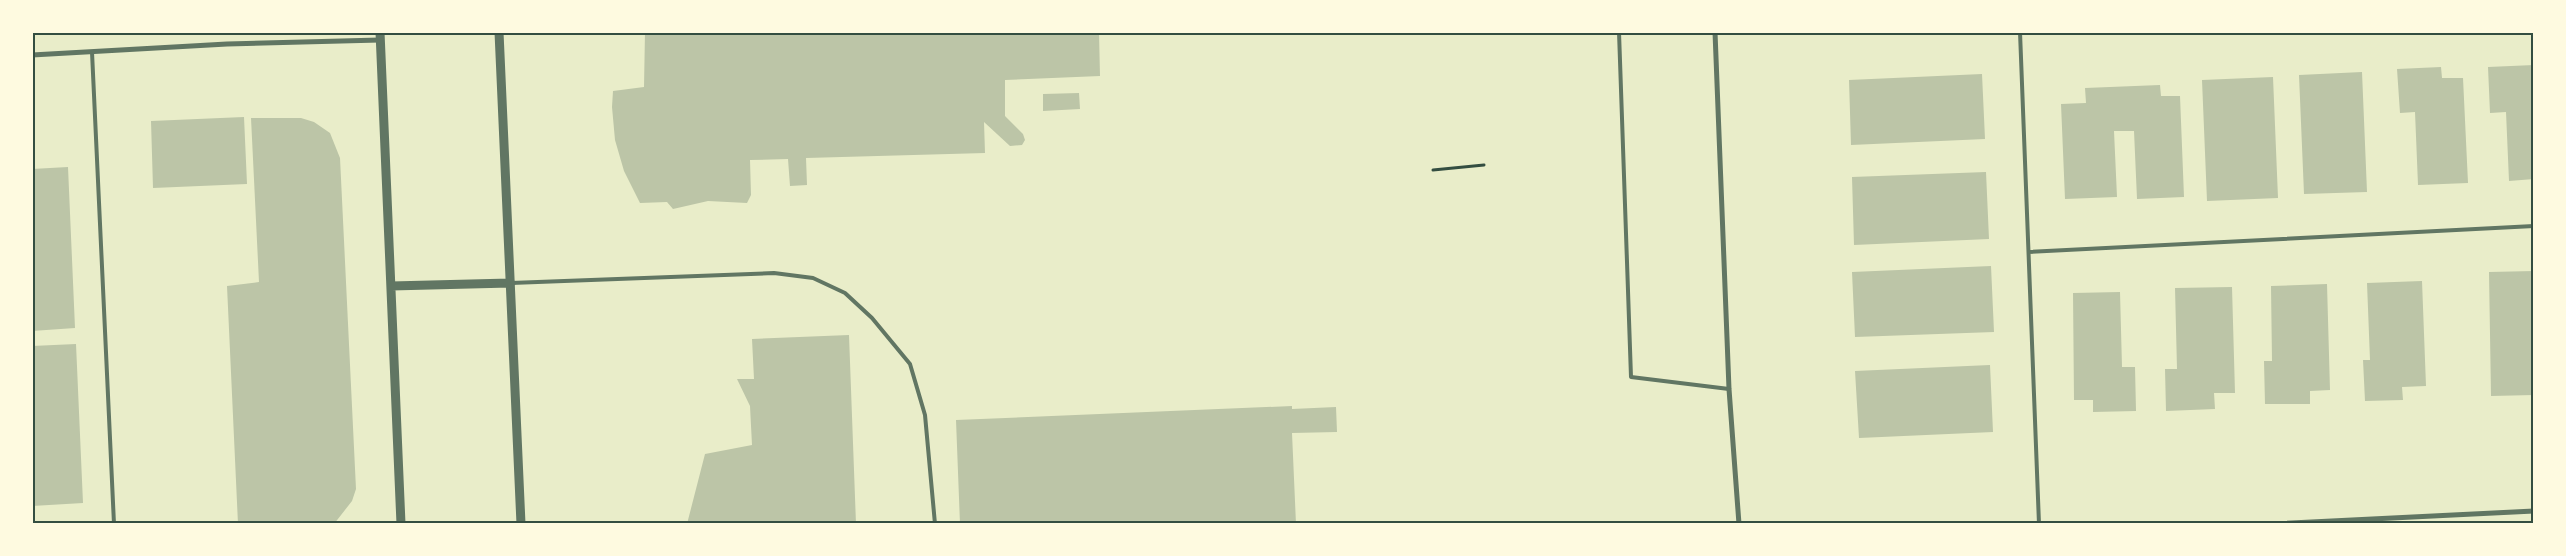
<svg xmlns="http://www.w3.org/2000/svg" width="2566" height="556" font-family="'Alegreya Sans',sans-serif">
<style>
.building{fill:#bcc5a7}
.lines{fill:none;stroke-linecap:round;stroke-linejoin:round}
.path{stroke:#344e41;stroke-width:3}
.service{stroke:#617663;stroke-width:4}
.minor{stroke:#617663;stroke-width:5}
.tertiary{stroke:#617663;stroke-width:9}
.neatline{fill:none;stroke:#344e41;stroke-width:2}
</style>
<rect width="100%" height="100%" fill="#e9edc9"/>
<!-- building -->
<path class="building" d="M 645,32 L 1099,32 L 1100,76 L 1005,80 L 1005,116 L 1023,134 L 1025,140 L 1022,145 L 1010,146 L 984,122 L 985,153 L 806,158 L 807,185 L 790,186 L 788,159 L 750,160 L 751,195 L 747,203 L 708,201 L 673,209 L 667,202 L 640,203 L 624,171 L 615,140 L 612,107 L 613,91 L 644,87 Z
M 2534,65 L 2534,179 L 2509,181 L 2506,112 L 2490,113 L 2488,67 Z
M 2441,67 L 2442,78 L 2463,78 L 2468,183 L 2418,185 L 2415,112 L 2400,113 L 2397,69 Z
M 2362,72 L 2367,192 L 2304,194 L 2299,75 Z
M 1982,74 L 1985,139 L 1851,145 L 1849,80 Z
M 2273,77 L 2278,198 L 2207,201 L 2202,80 Z
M 2160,85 L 2161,96 L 2180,96 L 2184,197 L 2137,199 L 2134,131 L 2114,131 L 2117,197 L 2065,199 L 2061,104 L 2086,103 L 2085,88 Z
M 1079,93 L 1080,109 L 1043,111 L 1043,94 Z
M 244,117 L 247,184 L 153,188 L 151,121 Z
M 251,118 L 301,118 L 314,122 L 330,133 L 340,158 L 356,489 L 352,501 L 334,524 L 238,524 L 227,286 L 259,282 Z
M 68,167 L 75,328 L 32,331 L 32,169 Z
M 1986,172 L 1989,239 L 1854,245 L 1852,177 Z
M 1991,266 L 1994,332 L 1855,337 L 1852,272 Z
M 2534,271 L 2534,395 L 2491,396 L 2489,272 Z
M 2422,281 L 2426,386 L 2402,387 L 2403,400 L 2365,401 L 2363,360 L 2370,360 L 2367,283 Z
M 2327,284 L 2330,390 L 2310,391 L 2310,404 L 2265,404 L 2264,361 L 2272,361 L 2271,286 Z
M 2232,287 L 2235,393 L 2214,393 L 2215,409 L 2166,411 L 2165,369 L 2177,369 L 2175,288 Z
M 2120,292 L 2122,367 L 2135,367 L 2136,411 L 2093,412 L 2093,400 L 2074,400 L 2073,293 Z
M 849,335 L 856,524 L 687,524 L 705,454 L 752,445 L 750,406 L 737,379 L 754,379 L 752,339 Z
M 76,344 L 83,503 L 32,506 L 32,346 Z
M 1990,365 L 1993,432 L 1859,438 L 1855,371 Z
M 1292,406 L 1292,409 L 1336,407 L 1337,432 L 1292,433 L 1296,524 L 960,524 L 956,420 Z"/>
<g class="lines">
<!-- path -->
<path class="path" d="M 1433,170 L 1484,165"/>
<!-- service -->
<path class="service" d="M 1619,32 L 1631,377 L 1729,389
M 2020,32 L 2039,524
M 92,52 L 114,524
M 2029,252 L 2534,226
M 511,283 L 774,273 L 813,278 L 845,293 L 872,318 L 910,364 L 925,415 L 935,524"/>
<!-- minor -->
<path class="minor" d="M 1715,32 L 1729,389 L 1739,524
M 32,55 L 227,44 L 380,40
M 2272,524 L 2534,511"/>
<!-- tertiary -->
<path class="tertiary" d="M 380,32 L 401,524
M 499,32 L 521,524
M 391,286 L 511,283"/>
</g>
<!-- border -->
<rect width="2566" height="556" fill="none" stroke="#fefae0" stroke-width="68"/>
<rect x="34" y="34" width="2498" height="488" class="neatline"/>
</svg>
